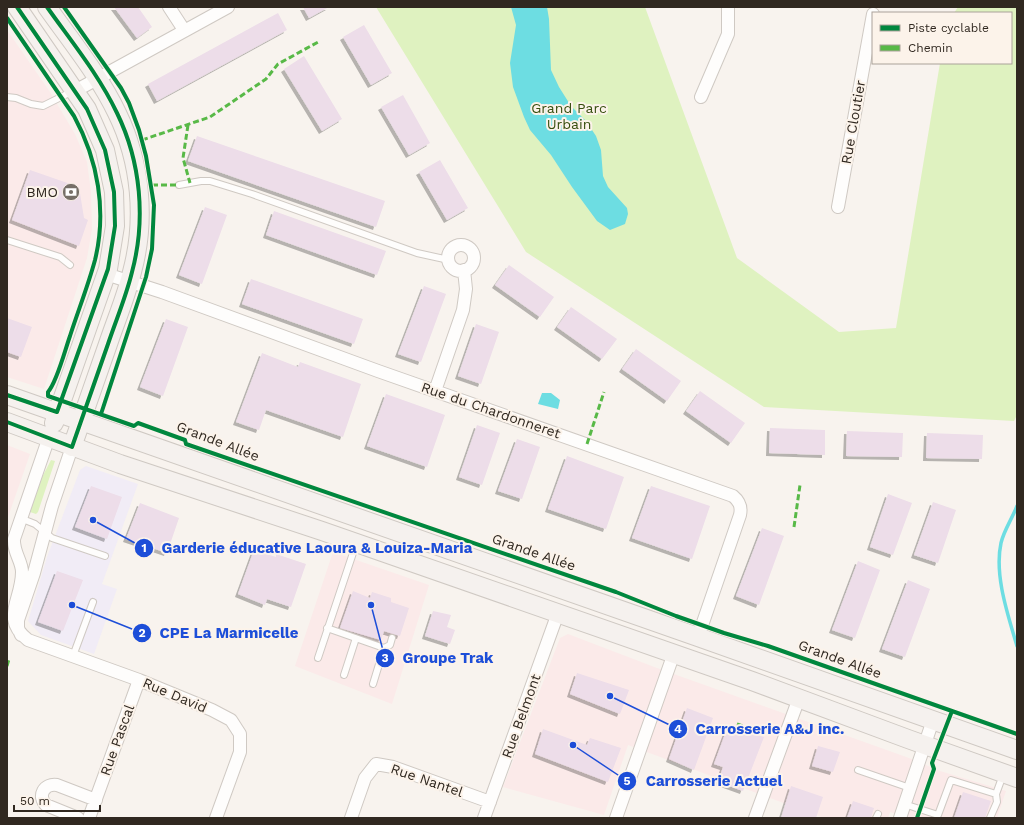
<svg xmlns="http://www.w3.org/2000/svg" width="1024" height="825" font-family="'Work Sans',sans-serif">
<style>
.commercial{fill:#fbeae9}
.education{fill:#f1ecf6}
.green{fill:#dff2c0}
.water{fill:#6ddde2}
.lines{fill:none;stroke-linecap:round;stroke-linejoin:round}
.stream{stroke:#6ddde2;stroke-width:3.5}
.building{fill:#eddde9;filter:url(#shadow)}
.lane-casing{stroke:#cfc9c3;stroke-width:8}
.street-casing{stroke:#cfc9c3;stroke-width:14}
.secondary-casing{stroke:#cfc9c3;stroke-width:20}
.lane{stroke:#fefdfc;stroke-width:6}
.street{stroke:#fefdfc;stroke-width:12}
.secondary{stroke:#f5f1ee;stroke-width:18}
.quiet{stroke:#58b947;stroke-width:3;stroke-dasharray:6 3;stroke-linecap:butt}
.cycleway-casing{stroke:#fcf3ea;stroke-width:6}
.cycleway{stroke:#00873e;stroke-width:4}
.labels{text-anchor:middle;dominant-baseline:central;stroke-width:4;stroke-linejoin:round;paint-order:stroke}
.park-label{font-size:14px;fill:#374f0f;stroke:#fcf3ea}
.street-label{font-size:14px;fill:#302820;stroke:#fcf3ea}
.poi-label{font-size:14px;fill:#302820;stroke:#fcf3ea;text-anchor:end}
.leader{fill:none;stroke:#1d4ed8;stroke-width:1.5}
.callout-dot{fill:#1d4ed8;stroke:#fcf3ea;stroke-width:1.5}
.mark-label{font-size:12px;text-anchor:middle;font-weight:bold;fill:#fff}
.callout-label{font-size:15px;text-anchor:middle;font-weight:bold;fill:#1d4ed8;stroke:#fcf3ea;stroke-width:4;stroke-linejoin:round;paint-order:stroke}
</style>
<defs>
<filter id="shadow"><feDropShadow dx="-3" dy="3" stdDeviation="0" flood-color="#0004"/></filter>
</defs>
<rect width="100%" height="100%" fill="#f8f3ee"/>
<!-- commercial -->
<path class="commercial" d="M 7,30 L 50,92 L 75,134 L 87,162 L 91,192 L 92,229 L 87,258 L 44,389 L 7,377 Z
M 7,445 L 30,454 L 7,520 Z
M 333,552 L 429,585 L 392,704 L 295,666 Z
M 568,634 L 657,668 L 909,758 L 940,771 L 1006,791 L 997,818 L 909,818 L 890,812 L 888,818 L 824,818 L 628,745 L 604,815 L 503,787 L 560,638 Z"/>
<!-- education -->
<path class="education" d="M 86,466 L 138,484 L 102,584 L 117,589 L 94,654 L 41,635 L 28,621 L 47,557 L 80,470 Z"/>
<!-- green -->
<path class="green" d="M 376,7 L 645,7 L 737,258 L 839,332 L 896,328 L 940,63 L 1011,63 L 1011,13 L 954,13 L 958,7 L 1017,7 L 1017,415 L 1014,421 L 764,407 L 526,252 Z
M 51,460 L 55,461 L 38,512 L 36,514 L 30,512 L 38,485 Z"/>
<!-- water -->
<path class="water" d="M 511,7 L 547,7 L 549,19 L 551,70 L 559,87 L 571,106 L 586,121 L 596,136 L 601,150 L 603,176 L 608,187 L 627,208 L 628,214 L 625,224 L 610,230 L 597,221 L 572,187 L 551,155 L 530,130 L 524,117 L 513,87 L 510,63 L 516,25 Z
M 542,393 L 551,393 L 560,400 L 558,409 L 538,404 Z"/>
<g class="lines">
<!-- stream -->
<path class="stream" d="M 1017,506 C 1012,519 1004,530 1001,543 C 994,575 1008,615 1017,646"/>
</g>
<!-- building -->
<path class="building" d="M 114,7 L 138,7 L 152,27 L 137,38 Z
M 303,7 L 329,7 L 309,18 Z
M 278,13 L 287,30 L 157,101 L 148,84 Z
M 364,25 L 392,73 L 371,85 L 343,37 Z
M 304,56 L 342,119 L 322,131 L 284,69 Z
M 403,95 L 430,143 L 409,155 L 381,107 Z
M 197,136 L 385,201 L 376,227 L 188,161 Z
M 440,160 L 468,208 L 447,220 L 419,172 Z
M 30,170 L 79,187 L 84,218 L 88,220 L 79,246 L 12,220 Z
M 205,207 L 227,215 L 202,284 L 179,275 Z
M 274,211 L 386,251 L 377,275 L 266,235 Z
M 509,265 L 554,297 L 540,317 L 495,285 Z
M 251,279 L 363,319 L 354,344 L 242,304 Z
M 424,286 L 446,294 L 421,362 L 398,354 Z
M 571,307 L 617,339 L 602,359 L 557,327 Z
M 7,318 L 32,327 L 21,357 L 7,352 Z
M 166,319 L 188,327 L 163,396 L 140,387 Z
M 476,324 L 499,332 L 481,384 L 458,376 Z
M 636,349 L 681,381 L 667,401 L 622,369 Z
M 262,353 L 298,367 L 300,362 L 361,384 L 343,437 L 266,410 L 259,430 L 236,422 Z
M 700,391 L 745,423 L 731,443 L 686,411 Z
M 386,394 L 445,415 L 427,467 L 367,446 Z
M 477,425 L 500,433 L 482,485 L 459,477 Z
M 770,428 L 825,430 L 825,455 L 769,453 Z
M 847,431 L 903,433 L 902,457 L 846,456 Z
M 927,433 L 983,435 L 982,459 L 926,458 Z
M 517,439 L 540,447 L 522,499 L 498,491 Z
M 567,456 L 624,477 L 606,529 L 548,509 Z
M 91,486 L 122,497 L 107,539 L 75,527 Z
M 651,486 L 710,506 L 692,559 L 632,538 Z
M 888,494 L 912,503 L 893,555 L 870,547 Z
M 933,502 L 956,510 L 938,563 L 914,555 Z
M 140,503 L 179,518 L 167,553 L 126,539 Z
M 762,528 L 784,536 L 759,605 L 736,596 Z
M 254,550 L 276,557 L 276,554 L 306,564 L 291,607 L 267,599 L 265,605 L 238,594 Z
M 858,561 L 880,570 L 855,638 L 832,630 Z
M 57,571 L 83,580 L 63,631 L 38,622 Z
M 908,580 L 930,589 L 905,657 L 882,649 Z
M 353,591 L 370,598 L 372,592 L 391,598 L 391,602 L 409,608 L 400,636 L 384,631 L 381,640 L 340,628 Z
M 433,611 L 451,615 L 447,627 L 455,630 L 450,644 L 425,636 Z
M 577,673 L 629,690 L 620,714 L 570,694 Z
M 687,708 L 713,718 L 694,770 L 669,759 Z
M 728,726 L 764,737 L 743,791 L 718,782 L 723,767 L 714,764 Z
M 543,729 L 587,745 L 590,738 L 621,748 L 608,782 L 535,754 Z
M 818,746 L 840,752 L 833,772 L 812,766 Z
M 791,786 L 823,797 L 816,818 L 781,818 Z
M 963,792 L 991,801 L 985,818 L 954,818 Z
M 853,801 L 874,808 L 871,818 L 847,818 Z"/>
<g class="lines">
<defs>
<path id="lane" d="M 7,97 L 16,98 L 31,104 L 43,106 L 73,91
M 179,185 L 201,181 L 210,181 L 252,194 L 417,253 L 449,260
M 7,240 L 60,257 L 70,265
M 20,518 L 35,524 L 52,538 L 105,556
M 327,628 L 384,648 L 390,645 L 392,638
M 73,656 L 93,602
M 318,658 L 356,544
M 344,675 L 356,638
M 373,684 L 384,648
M 858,770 L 910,788
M 904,804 L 938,815 L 951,780 L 996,794 L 1003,775
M 876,818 L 878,814
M 990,818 L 997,802 L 996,794"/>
<path id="street" d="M 169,7 L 184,30
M 75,91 L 228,7
M 701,97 L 728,34 L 728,7
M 838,207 L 873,14
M448 258a13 13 0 1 1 26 0a13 13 0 1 1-26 0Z
M 106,274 L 162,292 L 378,371 L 733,496 C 739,501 742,506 740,515 L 698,637
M 435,391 L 463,310 L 466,289 L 464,270
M 49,437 L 14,539 C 13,552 22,561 22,572 C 22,601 0,618 28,640 L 139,680 L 212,710 L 231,720 L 240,734 L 240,752 L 216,818
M 21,635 L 18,628 L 18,620 L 34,573 L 52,506 L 72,447
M 78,818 L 46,805 C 37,796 44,783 57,785 L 96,800
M 89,818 L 139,680
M 351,818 L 365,778 L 376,764 L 393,767 L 490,802
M 484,818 L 558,613
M 616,818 L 674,653
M 755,818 L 799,698
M 900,818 L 933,720"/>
<path id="secondary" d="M 17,7 L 87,109 L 105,150 L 114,192 L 115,226 L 108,269 L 54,423
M 47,7 C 71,41 99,75 117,113 C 141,162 146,220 132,272 C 126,297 116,320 108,344 C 96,378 84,413 72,447
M 7,395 L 698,637 L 1017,750
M 7,422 L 120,464 L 322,531 L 752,681 L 908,739 L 1017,778"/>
</defs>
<!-- lane casing -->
<use href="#lane" class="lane-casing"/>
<!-- street casing -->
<use href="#street" class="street-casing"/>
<!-- secondary casing -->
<use href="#secondary" class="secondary-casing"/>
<!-- lane -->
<use href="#lane" class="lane"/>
<!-- street -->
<use href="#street" class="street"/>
<!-- secondary -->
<use href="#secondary" class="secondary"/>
<!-- quiet -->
<path class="quiet" d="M 188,125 L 183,158 L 190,183
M 142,140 L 210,117 L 266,79 L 278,64 L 320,41
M 152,185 L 179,185
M 587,444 L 604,392
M 794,527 L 800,485
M 7,666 L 9,659
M 737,724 L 751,729 L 761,728"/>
<defs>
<path id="cycleway" d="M 64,7 L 121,88 L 129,103 L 139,130 L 146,156 L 154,205 L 152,249 L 146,277 L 101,414
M 7,18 L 74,116 C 98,160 107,211 95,260 C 88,286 78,311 70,336 C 65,350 57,382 48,392 L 48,396 L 134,426 L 138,423 L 185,440 L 186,444 L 616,592 L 676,616 L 724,633 L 768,646 L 1017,734
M 7,395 L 57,412 L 108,269 L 115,226 L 114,192 L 105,150 L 87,109 L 17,7
M 7,422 L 72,447 C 84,413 96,378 108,344 C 116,320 126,297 132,272 C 146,220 141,162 117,113 C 99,75 71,41 47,7
M 917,818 L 934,769 L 932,763 L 952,711"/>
</defs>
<!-- cycleway casing -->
<use href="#cycleway" class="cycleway-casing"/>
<!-- cycleway -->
<use href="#cycleway" class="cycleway"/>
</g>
<!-- icons -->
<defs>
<symbol id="bank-disc" viewBox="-11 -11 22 22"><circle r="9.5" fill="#766f68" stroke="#fcf3ea"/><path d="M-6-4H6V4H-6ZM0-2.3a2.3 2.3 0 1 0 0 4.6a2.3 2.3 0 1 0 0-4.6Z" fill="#fff"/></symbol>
</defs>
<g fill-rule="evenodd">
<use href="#bank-disc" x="61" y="182" width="20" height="20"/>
</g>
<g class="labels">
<!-- park labels -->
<g class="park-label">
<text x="569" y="108">Grand Parc<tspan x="569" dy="16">Urbain</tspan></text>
</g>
<!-- street labels -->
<g class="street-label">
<text transform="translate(853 122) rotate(-80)">Rue Cloutier</text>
<text transform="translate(491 410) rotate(19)">Rue du Chardonneret</text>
<text transform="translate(218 441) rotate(21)">Grande Allée</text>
<text transform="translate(534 552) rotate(19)">Grande Allée</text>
<text transform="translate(840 659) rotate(20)">Grande Allée</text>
<text transform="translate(175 695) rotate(23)">Rue David</text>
<text transform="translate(521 716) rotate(-70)">Rue Belmont</text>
<text transform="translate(117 740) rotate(-70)">Rue Pascal</text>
<text transform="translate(427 780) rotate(19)">Rue Nantel</text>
</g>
<!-- poi labels -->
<g class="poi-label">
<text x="58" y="192">BMO</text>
</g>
</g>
<!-- callouts -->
<path class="leader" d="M93 520L144 548M72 605L142 633M371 605L385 658M610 696L678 729M573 745L627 781"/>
<g class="callout-dot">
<circle cx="93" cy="520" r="4"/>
<circle cx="72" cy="605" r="4"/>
<circle cx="371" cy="605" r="4"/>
<circle cx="610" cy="696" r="4"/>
<circle cx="573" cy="745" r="4"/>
<circle cx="144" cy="548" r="10"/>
<circle cx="142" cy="633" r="10"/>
<circle cx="385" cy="658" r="10"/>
<circle cx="678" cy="729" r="10"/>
<circle cx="627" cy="781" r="10"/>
</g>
<g class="mark-label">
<text x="144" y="552">1</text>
<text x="142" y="637">2</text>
<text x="385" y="662">3</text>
<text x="678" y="733">4</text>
<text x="627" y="785">5</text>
</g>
<g class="callout-label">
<text x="317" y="553">Garderie éducative Laoura &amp; Louiza-Maria</text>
<text x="229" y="638">CPE La Marmicelle</text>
<text x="448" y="663">Groupe Trak</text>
<text x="770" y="734">Carrosserie A&amp;J inc.</text>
<text x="714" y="786">Carrosserie Actuel</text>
</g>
<!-- border -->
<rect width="1024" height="825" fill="none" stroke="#302820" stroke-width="16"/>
<!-- legend -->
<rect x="872" y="12" width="140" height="52" fill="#fcf3ea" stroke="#aaa299"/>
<rect x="880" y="25" width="20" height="6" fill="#00873e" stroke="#aaa299"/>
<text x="908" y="32" font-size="12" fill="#302820">Piste cyclable</text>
<rect x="880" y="45" width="20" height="6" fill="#58b947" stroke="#aaa299"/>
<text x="908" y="52" font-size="12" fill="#302820">Chemin</text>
<!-- scale -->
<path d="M14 805v6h86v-6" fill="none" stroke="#302820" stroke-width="2"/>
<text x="20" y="805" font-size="12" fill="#302820" stroke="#fcf3ea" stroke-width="3" paint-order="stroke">50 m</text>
</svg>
